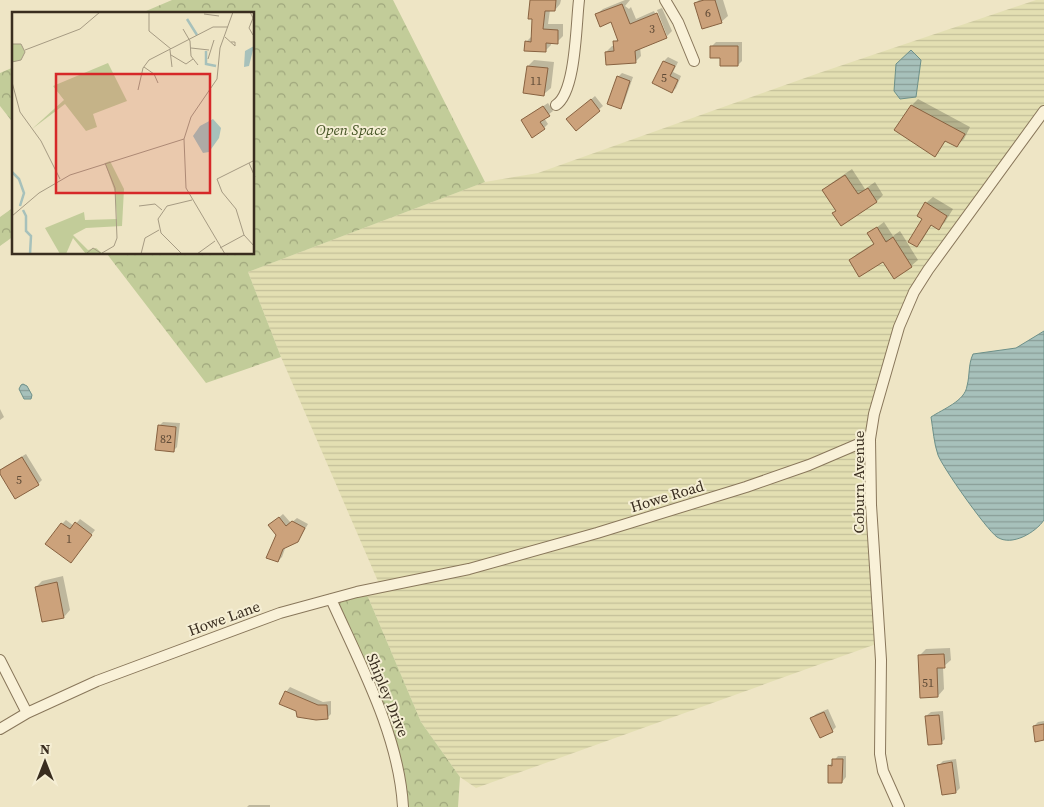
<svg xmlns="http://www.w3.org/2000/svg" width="1044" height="807" font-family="'Source Serif 4',serif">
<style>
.farmland{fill:url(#farmland-rules)}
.forest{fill:url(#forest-crowns)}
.water{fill:url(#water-rules);stroke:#6d9089}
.shadow{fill:#0003}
.building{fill:#cca27b;stroke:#886241}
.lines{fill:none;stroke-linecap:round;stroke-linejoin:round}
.minor-casing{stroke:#89775b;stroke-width:12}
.minor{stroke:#f9f1d8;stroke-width:10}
.labels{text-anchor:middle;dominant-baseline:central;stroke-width:4;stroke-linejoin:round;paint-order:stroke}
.number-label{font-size:12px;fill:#5e4a36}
.park-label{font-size:15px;font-style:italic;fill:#465526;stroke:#f5eed4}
.street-label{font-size:15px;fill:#392d1f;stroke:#f5eed4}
.inset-river{fill:none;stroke:#a7c1bb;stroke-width:2.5}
.inset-road{fill:none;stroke:#a69b83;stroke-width:1}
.view{fill:#d62828;fill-opacity:0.15;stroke:#d62828;stroke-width:2.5}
.inset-edge{fill:none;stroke:#392d1f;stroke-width:2.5}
</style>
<defs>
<pattern id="farmland-rules" width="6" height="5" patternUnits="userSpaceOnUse" patternTransform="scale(1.25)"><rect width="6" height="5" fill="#e3dfb2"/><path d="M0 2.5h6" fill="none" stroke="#c4c099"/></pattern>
<pattern id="forest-crowns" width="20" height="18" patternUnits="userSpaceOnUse" patternTransform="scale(1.25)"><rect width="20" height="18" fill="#c2cc99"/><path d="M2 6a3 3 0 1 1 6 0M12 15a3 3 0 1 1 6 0" fill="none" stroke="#9fa67c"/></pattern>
<pattern id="water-rules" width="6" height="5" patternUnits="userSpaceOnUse" patternTransform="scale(1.25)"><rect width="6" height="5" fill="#a7c1bb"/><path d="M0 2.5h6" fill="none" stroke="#899d97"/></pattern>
</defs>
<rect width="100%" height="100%" fill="#eee5c5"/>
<!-- farmland -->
<path class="farmland" d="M 1036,0 L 1044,0 L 1044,111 L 914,292 L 870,439 L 879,643 L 476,788 L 460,777 L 421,722 L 365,590 L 380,586 L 281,357 L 248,272 L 485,182 L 538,173 L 819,73 Z"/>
<!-- forest -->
<path class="forest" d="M 172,0 L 393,0 L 485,182 L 248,272 L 281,357 L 206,383 L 107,254 L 254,254 L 254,14 L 139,14 Z
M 14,67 L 14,124 L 0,106 L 0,73 Z
M 14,207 L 14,236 L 0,246 L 0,217 Z
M 365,590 L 421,722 L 460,777 L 458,807 L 403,807 L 397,762 L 331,599 Z"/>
<!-- water -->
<path class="water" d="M 911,50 L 921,60 L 916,97 L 900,99 L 894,91 L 896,64 Z
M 1044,331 L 1044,520 C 1036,532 1012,547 997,537 C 986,529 943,468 938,455 C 934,444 933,429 931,417 C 943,409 965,401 967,386 C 970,375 968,365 973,354 L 1016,348 Z
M 23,384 L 27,386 L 32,395 L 31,399 L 24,399 L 19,389 L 21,385 Z"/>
<!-- shadow -->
<path class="shadow" d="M 532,0 L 561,0 L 560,4 L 555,10 L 550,10 L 548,24 L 563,24 L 563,36 L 557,42 L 551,42 L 551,45 L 545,51 L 526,42 L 532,36 Z
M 625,0 L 630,0 L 625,6 L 629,9 L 631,7 L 636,19 L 654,11 L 665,36 L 667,36 L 640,47 L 641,56 L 635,62 L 606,52 L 612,46 L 615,46 L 615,42 L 619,38 L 612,21 L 597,14 L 603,9 Z
M 699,0 L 723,0 L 728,16 L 721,22 L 695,4 Z
M 662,8 L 672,31 L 667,36 L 657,10 Z
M 716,42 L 742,42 L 742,61 L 738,65 L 722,57 L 712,46 Z
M 668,57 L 678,62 L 673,72 L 681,76 L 676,88 L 672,92 L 664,61 Z
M 534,60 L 554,62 L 551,88 L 544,94 L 528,66 Z
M 622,73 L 633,77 L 624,103 L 620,107 L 618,77 Z
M 595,96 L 603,106 L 576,129 L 572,116 Z
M 918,99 L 970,127 L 964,139 L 957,145 L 947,140 L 934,155 L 911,106 Z
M 548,103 L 553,111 L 544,118 L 548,124 L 544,128 L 522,120 Z
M 852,169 L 865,189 L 875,182 L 883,195 L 877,201 L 842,225 L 837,210 L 824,190 L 830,184 Z
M 933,197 L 953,209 L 945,222 L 939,228 L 932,224 L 923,239 L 917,245 L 926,203 Z
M 884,222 L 893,236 L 900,231 L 918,260 L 911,266 L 884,260 L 850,260 L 857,254 L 874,243 L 868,234 Z
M 0,409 L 4,417 L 0,420 Z
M 163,422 L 180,423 L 177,447 L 173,451 L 159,426 Z
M 26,454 L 42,480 L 38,484 L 0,472 L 4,467 Z
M 283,514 L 291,523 L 297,518 L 308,524 L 301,536 L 297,541 L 286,546 L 282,557 L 278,561 L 277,535 L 274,522 Z
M 80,519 L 95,530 L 71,561 L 62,524 L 66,520 L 74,526 Z
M 63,576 L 70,610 L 64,617 L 36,587 L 42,581 Z
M 950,648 L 951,660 L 943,667 L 944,689 L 938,696 L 919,656 L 926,649 Z
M 290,687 L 323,702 L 331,701 L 331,714 L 327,718 L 297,710 L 286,692 Z
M 828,709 L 836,727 L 832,731 L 812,718 L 816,714 Z
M 943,711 L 945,739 L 941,743 L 926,716 L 931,712 Z
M 1044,721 L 1044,739 L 1034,726 L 1038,722 Z
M 838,756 L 846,756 L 846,777 L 842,782 L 829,766 Z
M 956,759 L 960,788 L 956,792 L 943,794 L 939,765 L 943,761 Z
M 249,805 L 270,805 L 270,807 L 247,807 Z"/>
<!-- building -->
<path class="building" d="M 530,0 L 556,0 L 555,11 L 545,11 L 543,29 L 558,30 L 558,44 L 546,43 L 546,52 L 524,51 L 525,41 L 531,42 L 532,19 L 528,19 Z
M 704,0 L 715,0 L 722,23 L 702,29 L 694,3 Z
M 622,4 L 630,24 L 657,13 L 667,38 L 635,51 L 636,63 L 606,65 L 605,52 L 614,51 L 613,41 L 618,41 L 611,22 L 600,27 L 595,14 Z
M 710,46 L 738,46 L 738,66 L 720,66 L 720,58 L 710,58 Z
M 663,61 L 675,66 L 670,76 L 678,80 L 672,93 L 652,83 Z
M 527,66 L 548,68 L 544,96 L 523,93 Z
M 617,76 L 630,81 L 621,109 L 607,104 Z
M 591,99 L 600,111 L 576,131 L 566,119 Z
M 911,105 L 965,134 L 957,147 L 945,141 L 935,157 L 894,130 Z
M 543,106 L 550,116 L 540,122 L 545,129 L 532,138 L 521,120 Z
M 845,175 L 858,194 L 868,188 L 877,202 L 841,226 L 832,213 L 836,211 L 822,190 Z
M 925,202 L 947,216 L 939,230 L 931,225 L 917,247 L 908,242 L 922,219 L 917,216 Z
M 877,227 L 886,242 L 893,237 L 912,267 L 894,279 L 883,262 L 859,277 L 849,260 L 874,244 L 867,233 Z
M 158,425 L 176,427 L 174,452 L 155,450 Z
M 22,457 L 39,485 L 15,499 L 0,474 L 0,470 Z
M 279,517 L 286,526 L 292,521 L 305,528 L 298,542 L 283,549 L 278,562 L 266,558 L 276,535 L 268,525 Z
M 75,522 L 92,535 L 71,563 L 45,544 L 61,523 L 70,529 Z
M 57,582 L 64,618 L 42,622 L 35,587 Z
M 944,654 L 945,668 L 937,668 L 938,697 L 920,698 L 918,655 Z
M 285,691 L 318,705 L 327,705 L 328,719 L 316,720 L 297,717 L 296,711 L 279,704 Z
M 824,712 L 833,732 L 820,738 L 810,718 Z
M 939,715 L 942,744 L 928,745 L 925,716 Z
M 1044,724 L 1044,740 L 1035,742 L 1033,726 Z
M 832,759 L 843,759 L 842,783 L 828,783 L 828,765 L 832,766 Z
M 952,762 L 956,793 L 942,795 L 937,765 Z"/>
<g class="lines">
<defs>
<path id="minor" d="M 665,0 L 678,22 L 694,61
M 556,105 C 576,92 576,24 579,0
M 331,599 C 360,664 399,735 403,807
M 0,660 L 27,713
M 0,729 L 27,713 L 97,681 L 280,613 L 357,592 L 469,569 L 597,533 L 746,487 L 809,465 L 870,439
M 899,807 L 883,771 L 880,754 L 881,660 L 871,505 L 870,439 L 874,414 L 899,327 L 914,292 L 928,270 L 1044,111"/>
</defs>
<!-- minor casing -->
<use href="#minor" class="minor-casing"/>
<!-- minor -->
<use href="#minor" class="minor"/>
</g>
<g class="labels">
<!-- number labels -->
<g class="number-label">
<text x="708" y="13">6</text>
<text x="652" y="29">3</text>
<text x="664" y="78">5</text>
<text x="536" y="81">11</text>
<text x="166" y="439">82</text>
<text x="19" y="480">5</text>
<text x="69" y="539">1</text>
<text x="928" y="683">51</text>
</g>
<!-- park labels -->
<g class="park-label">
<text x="351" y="129">Open Space</text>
</g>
<!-- street labels -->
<g class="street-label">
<text transform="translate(858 482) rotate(-90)">Coburn Avenue</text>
<text transform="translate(667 496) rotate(-17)">Howe Road</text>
<text transform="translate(224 618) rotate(-20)">Howe Lane</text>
<text transform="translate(388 695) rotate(68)">Shipley Drive</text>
</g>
</g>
<!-- overview -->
<g transform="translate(12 12)">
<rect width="242" height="242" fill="#eee5c5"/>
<path d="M 0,32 L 9,32 L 13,40 L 9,48 L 0,50 ZM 96,51 L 115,89 L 81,102 L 85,115 L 74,119 L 53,92 L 20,117 L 52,88 L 41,74 ZM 98,149 L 112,177 L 110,214 L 74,216 L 61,223 L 76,238 L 84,236 L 91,242 L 74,242 L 61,226 L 54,242 L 48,242 L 33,216 L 72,200 L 73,208 L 105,207 L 103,180 L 93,151 Z" fill="#c2cc99"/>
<path d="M 242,34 L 237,54 L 232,55 L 233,39 ZM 201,107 L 209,116 L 207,126 L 197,140 L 191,141 L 181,124 L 188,114 Z" fill="#a7c1bb"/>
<path class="inset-river" d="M 175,7 L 185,23M 194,39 L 194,52 L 204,54M 0,160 L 7,167 L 12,181 L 8,194M 11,198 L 14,204 L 14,219 L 19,224 L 18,242"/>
<path class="inset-road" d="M 137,0 L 137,19 L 159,37M 238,0 L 241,6 L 237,16 L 241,23M 192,2 L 207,4M 171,17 L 178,29 L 179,44 L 186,53M 213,25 L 223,34 L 223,30 L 219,30M 0,32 L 9,32 L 13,40 L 9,48 L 0,50M 179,36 L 197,38M 13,38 L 68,17 L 88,0M 158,38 L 160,55M 159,43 L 174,52 L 181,47M 196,47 L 202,28M 132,55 L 142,62 L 146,71M 0,70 L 8,100 L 29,129 L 48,167M 126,78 L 131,56 L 137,48 L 201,15 L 216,15M 243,148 L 205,167 L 210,180 L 224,197 L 232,223 L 243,235M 237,151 L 243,165M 127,194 L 143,192 L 150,198M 0,204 L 27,181 L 58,163 L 172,127M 208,236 L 232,223M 90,241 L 102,234 L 105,226 L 103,176 L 93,151M 74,242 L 81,236 L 90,242M 129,242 L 133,226 L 147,218M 170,242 L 149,221 L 146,207 L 155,194 L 180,188M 185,242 L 203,229M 213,242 L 174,176 L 172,127 L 179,105 L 205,67 L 208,36 L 221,0"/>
<path class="view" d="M 44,62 L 198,62 L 198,181 L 44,181 Z"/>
<rect width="242" height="242" class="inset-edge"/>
</g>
<!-- north arrow -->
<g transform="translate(45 762)" stroke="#f5eed4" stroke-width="4" paint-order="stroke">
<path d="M0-4L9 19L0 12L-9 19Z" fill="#392d1f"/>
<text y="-8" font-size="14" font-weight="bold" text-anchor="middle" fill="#392d1f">N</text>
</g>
</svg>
